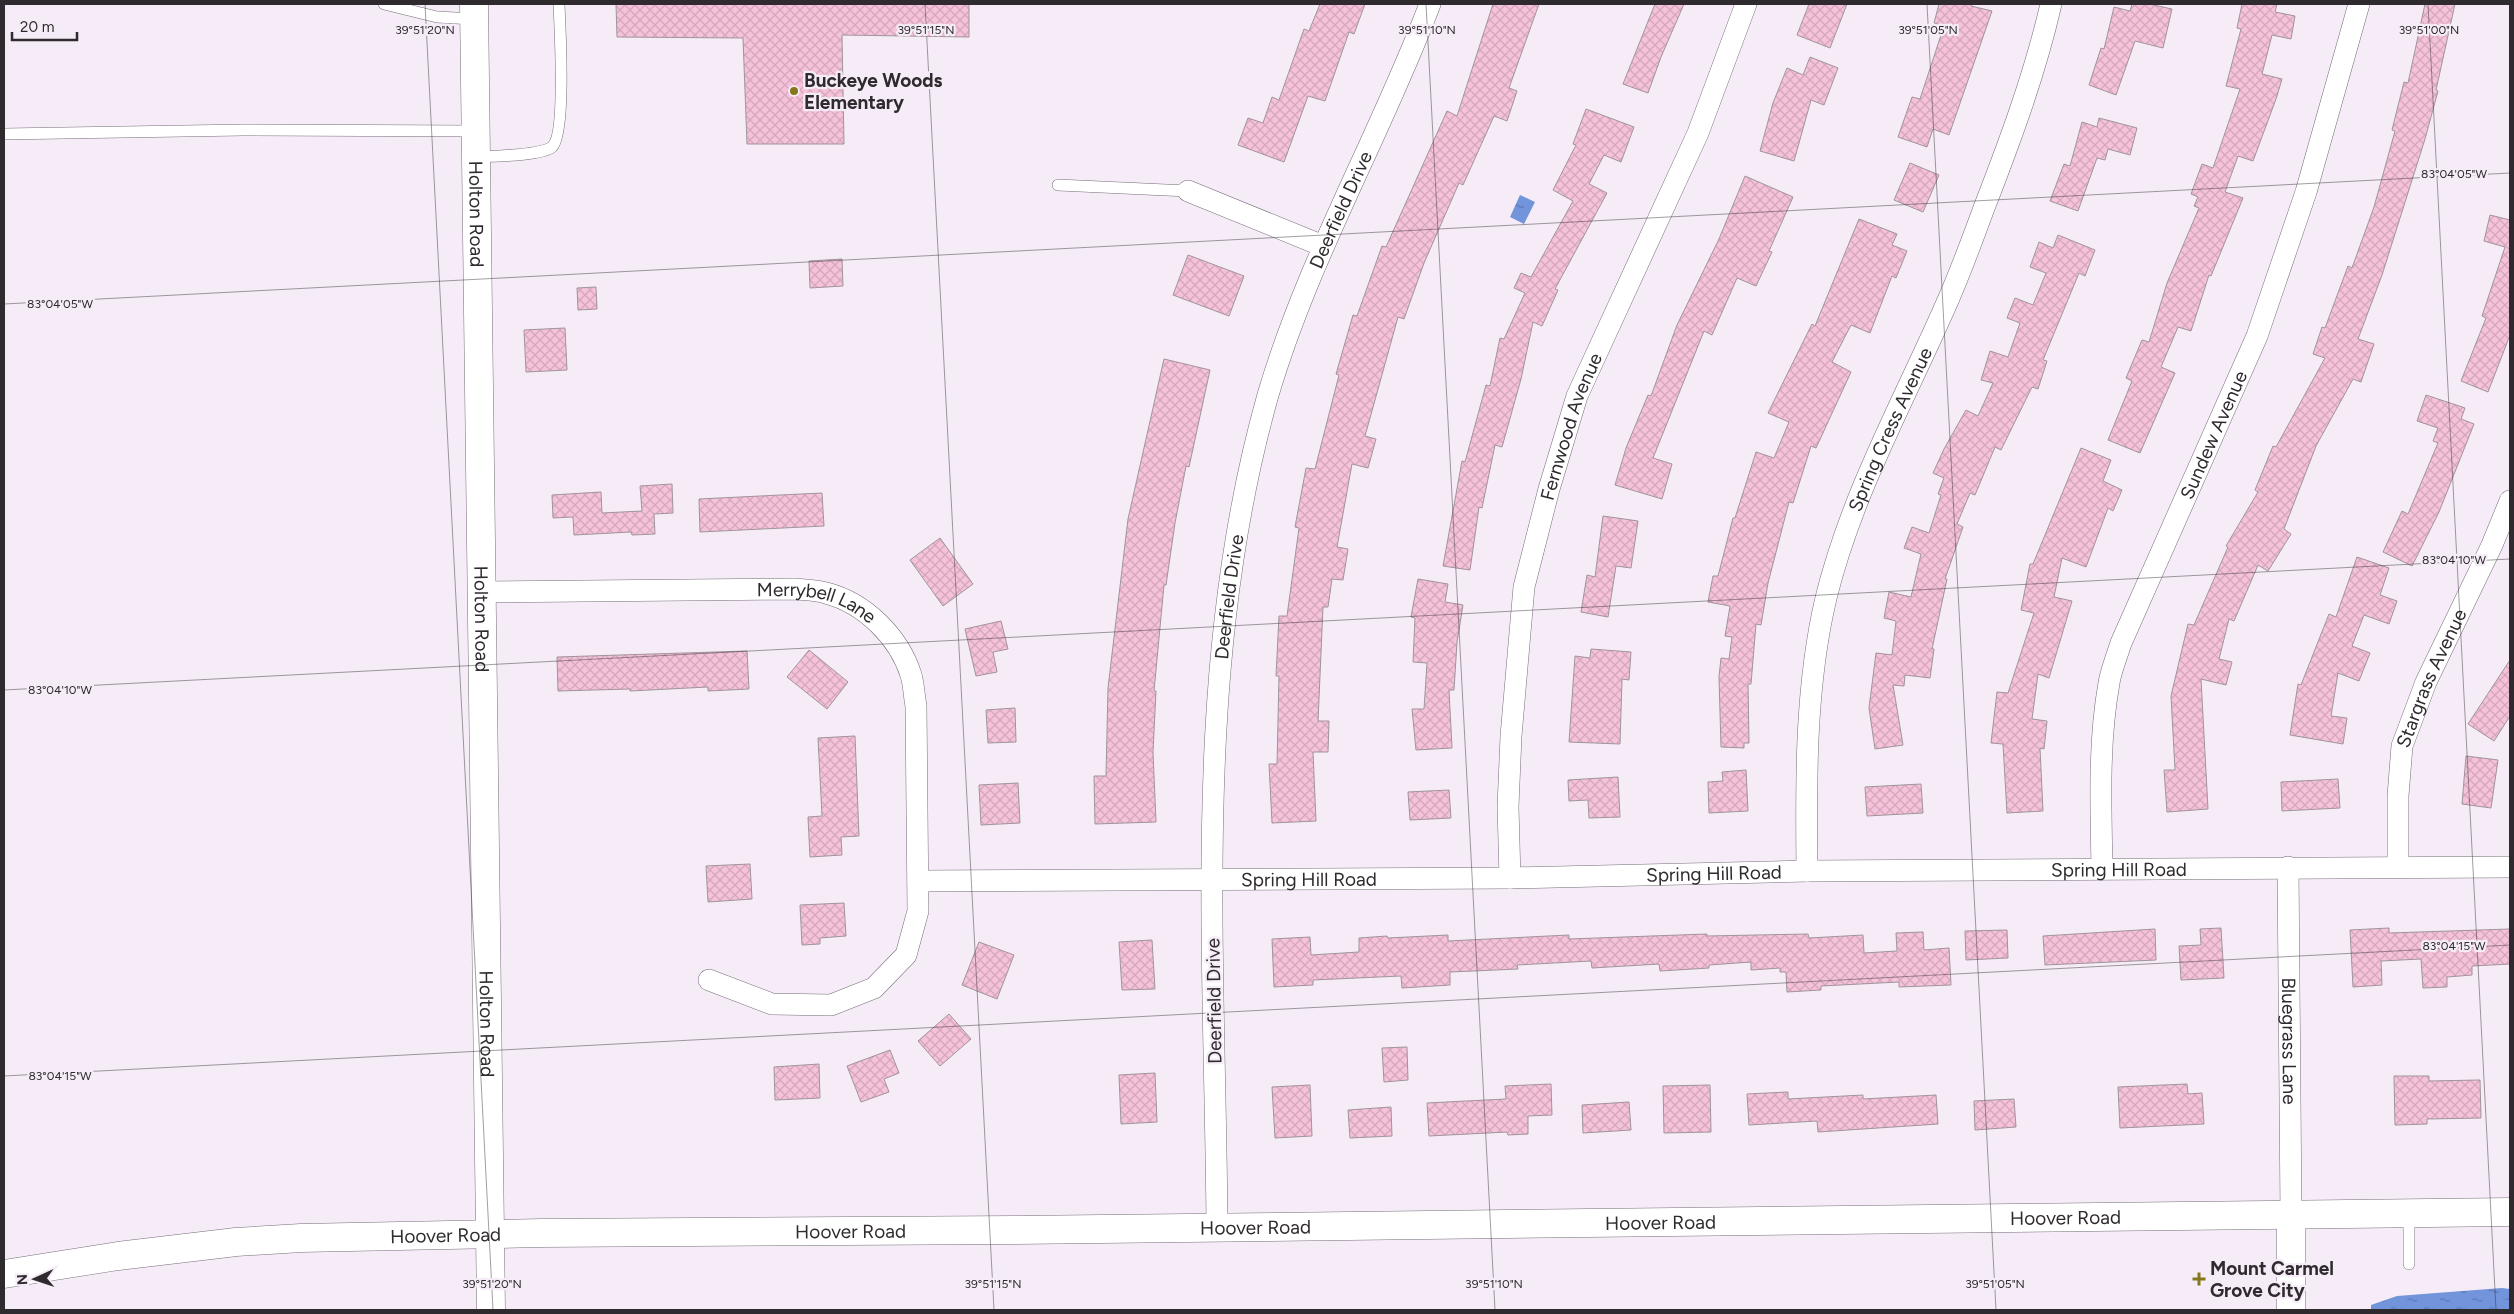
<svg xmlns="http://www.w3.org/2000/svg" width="2514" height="1314" font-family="Figtree,sans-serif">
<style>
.water{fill:url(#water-ripples)}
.building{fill:url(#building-cross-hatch);stroke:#a1949a}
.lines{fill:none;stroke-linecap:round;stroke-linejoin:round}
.service-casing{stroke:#766e78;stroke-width:12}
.minor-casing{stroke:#766e78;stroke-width:22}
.tertiary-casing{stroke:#766e78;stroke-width:29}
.secondary-casing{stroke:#766e78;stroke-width:29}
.service{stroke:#fff;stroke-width:11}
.minor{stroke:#fff;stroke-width:21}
.tertiary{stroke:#fff;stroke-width:28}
.secondary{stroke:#fff;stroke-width:28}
.ticks{fill:none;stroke:#2e2a2e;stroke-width:1;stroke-opacity:0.45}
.poi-dot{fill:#85781c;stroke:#f5ecf7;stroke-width:2}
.labels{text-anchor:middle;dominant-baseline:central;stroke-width:4.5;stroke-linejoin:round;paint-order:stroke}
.poi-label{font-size:19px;font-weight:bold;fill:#2e2a2e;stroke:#f5ecf7;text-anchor:start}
.street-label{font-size:19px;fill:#2e2a2e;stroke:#f5ecf7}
.ticks-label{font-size:12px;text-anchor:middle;fill:#2e2a2e;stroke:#f5ecf7;stroke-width:4.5;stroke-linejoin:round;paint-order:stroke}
</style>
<defs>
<pattern id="water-ripples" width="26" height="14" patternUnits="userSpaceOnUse" patternTransform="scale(1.25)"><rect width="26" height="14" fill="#7194db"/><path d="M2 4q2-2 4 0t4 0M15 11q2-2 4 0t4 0" fill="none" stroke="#5d79b2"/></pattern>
<pattern id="building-cross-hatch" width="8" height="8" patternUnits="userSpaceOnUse" patternTransform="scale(1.25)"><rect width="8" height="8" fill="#f6c2db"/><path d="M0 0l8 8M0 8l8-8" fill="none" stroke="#d3a7bc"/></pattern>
</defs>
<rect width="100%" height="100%" fill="#f5ecf7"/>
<!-- water -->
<path class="water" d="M 1520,195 L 1535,202 L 1524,224 L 1510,217 Z
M 2502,1288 L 2510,1289 L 2510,1310 L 2371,1310 L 2371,1305 L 2397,1296 Z"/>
<!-- building -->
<path class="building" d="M 616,4 L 969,4 L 969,37 L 842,35 L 844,144 L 747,144 L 743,38 L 617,37 Z
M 1320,4 L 1365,4 L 1354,34 L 1349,32 L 1325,101 L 1308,96 L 1284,162 L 1238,145 L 1248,118 L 1263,123 L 1272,97 L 1279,100 L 1304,29 L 1309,31 Z
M 1493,4 L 1539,4 L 1509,88 L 1517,91 L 1507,121 L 1494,116 L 1463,185 L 1459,183 L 1424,263 L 1404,319 L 1398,317 L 1365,436 L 1376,439 L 1368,468 L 1352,464 L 1337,547 L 1348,549 L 1343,580 L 1332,579 L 1328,607 L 1323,607 L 1318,721 L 1329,721 L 1328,752 L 1313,752 L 1316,821 L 1272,823 L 1269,764 L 1277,764 L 1279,676 L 1276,676 L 1279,616 L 1287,616 L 1299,528 L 1295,527 L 1306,468 L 1315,469 L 1339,375 L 1336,374 L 1353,315 L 1357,316 L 1382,246 L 1386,247 L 1447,111 L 1457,116 Z
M 1655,4 L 1684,4 L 1661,57 L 1648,93 L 1623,84 Z
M 1809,4 L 1847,4 L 1830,48 L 1797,35 Z
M 1939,4 L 1972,4 L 1971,6 L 1992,11 L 1949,135 L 1933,129 L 1927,147 L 1898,137 L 1912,97 L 1920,99 L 1944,26 L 1934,23 Z
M 2132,4 L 2149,4 L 2172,9 L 2163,48 L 2135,41 L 2116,95 L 2089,85 L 2101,48 L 2104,49 L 2114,7 L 2130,11 Z
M 2242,4 L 2277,4 L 2275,12 L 2295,16 L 2291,39 L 2272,35 L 2262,74 L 2282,79 L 2276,99 L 2253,161 L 2238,156 L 2225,192 L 2243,198 L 2211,276 L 2209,275 L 2191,331 L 2178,327 L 2161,367 L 2175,373 L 2140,453 L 2108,440 L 2132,381 L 2126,378 L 2142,340 L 2149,342 L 2167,283 L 2199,208 L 2194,206 L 2198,197 L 2191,194 L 2202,164 L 2213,168 L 2240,89 L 2226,86 L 2241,29 L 2237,28 Z
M 2425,4 L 2455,4 L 2436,90 L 2438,91 L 2425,139 L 2382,275 L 2358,339 L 2374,344 L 2361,382 L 2353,379 L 2316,446 L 2284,529 L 2291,534 L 2268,571 L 2258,565 L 2234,621 L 2229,619 L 2219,659 L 2232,662 L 2226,685 L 2201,679 L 2208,809 L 2167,812 L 2164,770 L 2175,770 L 2171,696 L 2188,624 L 2194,625 L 2228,547 L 2226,546 L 2258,492 L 2255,490 L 2273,446 L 2276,447 L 2325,358 L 2313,354 L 2322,327 L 2325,328 L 2348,266 L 2352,268 L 2374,207 L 2395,131 L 2392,130 L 2404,82 L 2408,83 Z
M 1810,57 L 1838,68 L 1824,105 L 1811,100 L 1794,161 L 1760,151 L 1773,103 L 1787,68 L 1803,75 Z
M 1586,109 L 1634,127 L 1621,162 L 1604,155 L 1589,184 L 1607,193 L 1555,289 L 1558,290 L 1542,326 L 1533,322 L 1521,379 L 1502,447 L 1495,445 L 1482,508 L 1479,507 L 1470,570 L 1443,566 L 1462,461 L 1465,462 L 1486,385 L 1490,386 L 1500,338 L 1504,339 L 1525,293 L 1514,288 L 1521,273 L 1531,277 L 1573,201 L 1553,190 L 1576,145 L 1573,144 Z
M 2099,118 L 2137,128 L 2130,155 L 2108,149 L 2105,160 L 2097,158 L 2078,211 L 2050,201 L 2064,164 L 2070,166 L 2082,122 L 2097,127 Z
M 1910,163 L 1939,175 L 1923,212 L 1894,200 Z
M 1745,176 L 1793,197 L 1769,251 L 1772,252 L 1756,286 L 1737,278 L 1712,335 L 1704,331 L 1653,458 L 1672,464 L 1662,499 L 1615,485 L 1626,448 L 1648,395 L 1651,396 L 1677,325 L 1719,239 Z
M 2490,215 L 2510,220 L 2510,335 L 2488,392 L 2461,381 L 2486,318 L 2482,316 L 2505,247 L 2484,241 Z
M 1859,219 L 1897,234 L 1892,245 L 1907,251 L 1896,278 L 1892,276 L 1870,333 L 1851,325 L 1832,362 L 1851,372 L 1816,448 L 1811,446 L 1793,503 L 1789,502 L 1768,583 L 1761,625 L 1756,624 L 1751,684 L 1748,684 L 1749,743 L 1744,743 L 1744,748 L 1721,747 L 1719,677 L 1721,658 L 1729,659 L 1732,637 L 1725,636 L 1730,606 L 1708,602 L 1713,576 L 1718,576 L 1733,518 L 1735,518 L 1756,452 L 1774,458 L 1789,422 L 1768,413 L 1812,324 L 1815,326 Z
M 2058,235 L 2095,250 L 2085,276 L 2079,273 L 2043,360 L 2047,361 L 2038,389 L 2032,387 L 2001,450 L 1995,447 L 1975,495 L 1970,493 L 1957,524 L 1963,527 L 1945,579 L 1947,579 L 1932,649 L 1934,649 L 1930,678 L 1905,675 L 1904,686 L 1893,685 L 1903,745 L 1875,749 L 1869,708 L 1876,653 L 1892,655 L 1896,621 L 1884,618 L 1889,592 L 1911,597 L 1921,554 L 1904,548 L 1912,527 L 1929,533 L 1941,495 L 1938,494 L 1944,478 L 1933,473 L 1944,449 L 1966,410 L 1978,416 L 1993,383 L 1981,380 L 1990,351 L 2008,357 L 2020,323 L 2007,318 L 2015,298 L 2033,305 L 2046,273 L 2030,267 L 2039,242 L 2053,248 Z
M 1188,255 L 1244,276 L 1229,316 L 1173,295 Z
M 842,259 L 843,286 L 810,288 L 809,261 Z
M 596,287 L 597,309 L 578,310 L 577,288 Z
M 565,328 L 567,370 L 526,372 L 524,330 Z
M 1164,359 L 1210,370 L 1189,467 L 1186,466 L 1175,523 L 1166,585 L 1164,585 L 1154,691 L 1156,691 L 1153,752 L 1156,822 L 1095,824 L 1094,776 L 1106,776 L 1108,688 L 1128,519 Z
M 2426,395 L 2465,408 L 2461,419 L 2474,424 L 2439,512 L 2412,566 L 2383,552 L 2402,511 L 2408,514 L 2438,443 L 2433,441 L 2438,428 L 2417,421 Z
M 2081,448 L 2111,460 L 2103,481 L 2122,490 L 2113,511 L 2108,508 L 2086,567 L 2062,558 L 2054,597 L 2072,601 L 2049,678 L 2038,674 L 2032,719 L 2047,721 L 2044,749 L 2040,748 L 2043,811 L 2007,813 L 2003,744 L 1991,743 L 1997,692 L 2008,693 L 2034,613 L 2021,610 L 2030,564 L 2033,564 Z
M 672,484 L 673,513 L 654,514 L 655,534 L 632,535 L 631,532 L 574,535 L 573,517 L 553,518 L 552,495 L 601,492 L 602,513 L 642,511 L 640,486 Z
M 822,493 L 824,526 L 700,532 L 699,499 Z
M 1603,516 L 1638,521 L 1631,568 L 1616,566 L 1608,617 L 1581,612 L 1587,575 L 1595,577 Z
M 940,538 L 973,584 L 943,606 L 910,560 Z
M 2357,557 L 2389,568 L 2380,595 L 2397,601 L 2389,624 L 2364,615 L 2352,646 L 2370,653 L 2359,681 L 2338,673 L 2331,716 L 2347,718 L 2343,744 L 2290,735 L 2298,684 L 2301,685 L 2329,614 L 2336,617 Z
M 1418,579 L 1448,584 L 1445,602 L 1463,605 L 1457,642 L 1454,690 L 1449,690 L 1452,748 L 1416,750 L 1412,709 L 1424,709 L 1427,663 L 1413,662 L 1415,618 L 1411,617 Z
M 1001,621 L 1008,649 L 993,652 L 997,672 L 976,676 L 965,629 Z
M 1591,649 L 1631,652 L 1629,680 L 1622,679 L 1620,744 L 1569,742 L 1575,656 L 1590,658 Z
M 809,650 L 848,682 L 827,709 L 787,677 Z
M 747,651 L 749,689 L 708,691 L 708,687 L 630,691 L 630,689 L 558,691 L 557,657 Z
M 2510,660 L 2510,716 L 2494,741 L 2468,724 Z
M 1015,708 L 1016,742 L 988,743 L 986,710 Z
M 855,736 L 859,836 L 841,837 L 842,855 L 810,857 L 808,817 L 822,816 L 818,738 Z
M 2466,756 L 2498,760 L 2491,808 L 2462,804 Z
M 1746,770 L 1748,811 L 1709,813 L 1708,782 L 1723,781 L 1722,772 Z
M 1618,777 L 1620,817 L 1589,818 L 1588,800 L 1569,801 L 1568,780 Z
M 2338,779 L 2340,808 L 2282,811 L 2281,782 Z
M 1018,783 L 1020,823 L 981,825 L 979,785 Z
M 1921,784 L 1923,813 L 1867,816 L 1865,787 Z
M 1449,790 L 1451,818 L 1410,820 L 1408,792 Z
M 750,864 L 752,899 L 708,902 L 706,866 Z
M 844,903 L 846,936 L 820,938 L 820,944 L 802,945 L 800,905 Z
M 2221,928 L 2224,978 L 2181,980 L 2179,946 L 2201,945 L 2200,929 Z
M 2389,928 L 2389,933 L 2510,929 L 2510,964 L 2472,966 L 2472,975 L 2447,977 L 2447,987 L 2423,988 L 2421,959 L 2381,961 L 2382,985 L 2353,987 L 2350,930 Z
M 2155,929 L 2156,960 L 2045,965 L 2043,936 Z
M 2007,930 L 2008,958 L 1966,960 L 1965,931 Z
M 1923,932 L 1924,950 L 1949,948 L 1951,985 L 1899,987 L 1899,982 L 1821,986 L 1821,990 L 1787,992 L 1786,972 L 1780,972 L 1780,968 L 1751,970 L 1751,962 L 1709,965 L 1709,968 L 1660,971 L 1659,964 L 1592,968 L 1591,961 L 1517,965 L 1518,969 L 1450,972 L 1450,985 L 1402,988 L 1401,976 L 1313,980 L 1313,985 L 1274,987 L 1272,939 L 1310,937 L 1311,955 L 1359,952 L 1359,938 L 1387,936 L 1388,938 L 1448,935 L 1448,941 L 1569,935 L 1569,939 L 1707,934 L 1707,936 L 1808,934 L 1809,938 L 1863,935 L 1864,953 L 1897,951 L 1896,933 Z
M 1152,940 L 1155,989 L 1122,990 L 1119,942 Z
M 979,942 L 1014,955 L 997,999 L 962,985 Z
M 949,1014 L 971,1039 L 940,1066 L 918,1041 Z
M 1407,1047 L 1408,1080 L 1384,1082 L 1382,1048 Z
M 890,1050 L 899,1073 L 884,1079 L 889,1092 L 861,1102 L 847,1066 Z
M 819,1064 L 820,1098 L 775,1100 L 774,1067 Z
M 1155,1073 L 1157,1122 L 1121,1124 L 1119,1075 Z
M 2394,1076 L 2429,1076 L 2429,1081 L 2480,1080 L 2481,1118 L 2427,1119 L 2427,1124 L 2395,1125 Z
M 1551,1084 L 1552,1115 L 1528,1116 L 1528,1134 L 1508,1135 L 1507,1132 L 1429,1136 L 1427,1103 L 1506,1099 L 1505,1086 Z
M 2187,1084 L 2188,1094 L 2202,1093 L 2204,1124 L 2120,1128 L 2118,1087 Z
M 1310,1085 L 1312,1136 L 1275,1138 L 1272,1087 Z
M 1710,1085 L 1711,1132 L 1664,1133 L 1663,1086 Z
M 1788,1092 L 1788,1099 L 1863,1095 L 1863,1099 L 1936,1095 L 1938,1124 L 1818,1132 L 1817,1121 L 1749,1125 L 1747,1094 Z
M 2014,1099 L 2016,1127 L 1975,1130 L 1974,1101 Z
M 1629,1102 L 1631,1130 L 1583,1133 L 1582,1105 Z
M 1391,1107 L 1392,1136 L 1350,1138 L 1348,1110 Z"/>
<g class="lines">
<defs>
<path id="service" d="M 384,4 L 437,17 L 474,19
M 4,134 L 243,130 L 476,131
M 476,157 C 492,156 540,156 552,147 C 566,135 560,27 559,4
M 1058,185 L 1188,191
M 2409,1264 L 2409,1213"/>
<g id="minor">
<path d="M 1188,191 L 1323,246"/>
<path id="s1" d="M 481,592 L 795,589 C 805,590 816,590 826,593 C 865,603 899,637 911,675 C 914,685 914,696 916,706 L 918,911 L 906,955 L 874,988 L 831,1005 L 772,1004 L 709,980"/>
<path id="s2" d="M 2288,867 L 2291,1213"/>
<path id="s3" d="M 2398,867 L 2398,796 L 2402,746 L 2426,682 L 2492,545 L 2510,501"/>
<path id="s4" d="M 2102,869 C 2101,808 2098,744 2109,683 C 2111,670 2117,656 2121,643 L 2257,336 L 2306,192 L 2359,4"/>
<path id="s5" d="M 1807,871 C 1806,780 1805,687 1826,598 C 1852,492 1906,397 1949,298 C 1962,268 1973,238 1984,208 C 2010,141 2035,74 2051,4"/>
<path id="s6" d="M 1510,878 L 1508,807 L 1511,736 L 1524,587 L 1549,489 L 1577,396 L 1698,133 L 1746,4"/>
<path id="s7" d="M 918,881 L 1510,878 L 1807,871 L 2510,867"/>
<path id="s8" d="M 1217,1226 C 1215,948 1191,666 1268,395 C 1308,259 1380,136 1430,4"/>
</g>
<g id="tertiary">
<path id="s9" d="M 474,4 L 491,1310"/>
<path d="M 2291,1310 L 2291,1213"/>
</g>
<g id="secondary">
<path id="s10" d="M 4,1274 L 118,1256 L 236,1242 L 301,1238 L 542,1233 L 1014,1230 L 2510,1212"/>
</g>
</defs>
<!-- service casing -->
<use href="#service" class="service-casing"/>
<!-- minor casing -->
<use href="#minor" class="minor-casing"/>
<!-- tertiary casing -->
<use href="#tertiary" class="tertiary-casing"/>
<!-- secondary casing -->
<use href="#secondary" class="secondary-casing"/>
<!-- service -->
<use href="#service" class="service"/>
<!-- minor -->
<use href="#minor" class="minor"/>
<!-- tertiary -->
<use href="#tertiary" class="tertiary"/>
<!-- secondary -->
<use href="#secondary" class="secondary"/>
</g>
<!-- ticks -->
<path class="ticks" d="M 425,4 L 493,1310M 925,4 L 994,1310M 1426,4 L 1495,1310M 1927,4 L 1996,1310M 2428,4 L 2496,1310M 4,304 L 2510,173M 4,690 L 2510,559M 4,1076 L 2510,945"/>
<!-- markers -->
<g class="poi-dot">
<circle cx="794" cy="91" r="5"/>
<path d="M2196.5 1271.5h5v5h5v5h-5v5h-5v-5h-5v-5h5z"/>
</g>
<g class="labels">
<!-- poi labels -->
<g class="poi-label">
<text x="804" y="80">Buckeye Woods<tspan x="804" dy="22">Elementary</tspan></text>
<text x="2210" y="1268">Mount Carmel<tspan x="2210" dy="22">Grove City</tspan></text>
</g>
<!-- street labels -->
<g class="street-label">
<text stroke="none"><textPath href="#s8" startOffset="1035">Deerfield Drive</textPath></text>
<text stroke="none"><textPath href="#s9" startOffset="210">Holton Road</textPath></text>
<text stroke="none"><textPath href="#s6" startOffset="459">Fernwood Avenue</textPath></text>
<text stroke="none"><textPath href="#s5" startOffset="455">Spring Cress Avenue</textPath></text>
<text stroke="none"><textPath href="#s4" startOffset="456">Sundew Avenue</textPath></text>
<text stroke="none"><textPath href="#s8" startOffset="630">Deerfield Drive</textPath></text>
<text stroke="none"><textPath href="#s1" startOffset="338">Merrybell Lane</textPath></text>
<text stroke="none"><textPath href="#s9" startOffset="615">Holton Road</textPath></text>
<text stroke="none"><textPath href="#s3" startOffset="195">Stargrass Avenue</textPath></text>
<text stroke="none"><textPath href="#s7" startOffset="1201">Spring Hill Road</textPath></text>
<text stroke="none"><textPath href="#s7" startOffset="796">Spring Hill Road</textPath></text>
<text stroke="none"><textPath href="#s7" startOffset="391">Spring Hill Road</textPath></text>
<text transform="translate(1214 1001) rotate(-91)">Deerfield Drive</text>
<text stroke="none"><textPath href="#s9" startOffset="1020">Holton Road</textPath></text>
<text stroke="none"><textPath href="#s2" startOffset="174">Bluegrass Lane</textPath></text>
<text stroke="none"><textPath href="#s10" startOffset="2064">Hoover Road</textPath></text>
<text stroke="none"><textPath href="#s10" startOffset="1659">Hoover Road</textPath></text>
<text stroke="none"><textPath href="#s10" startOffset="1254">Hoover Road</textPath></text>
<text stroke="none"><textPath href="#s10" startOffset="849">Hoover Road</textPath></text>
<text stroke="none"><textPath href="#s10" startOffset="444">Hoover Road</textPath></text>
</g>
</g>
<g class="ticks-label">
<text x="425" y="34">39°51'20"N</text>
<text x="926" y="34">39°51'15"N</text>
<text x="1427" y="34">39°51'10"N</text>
<text x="1928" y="34">39°51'05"N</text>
<text x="2429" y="34">39°51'00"N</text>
<text x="2454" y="178">83°04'05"W</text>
<text x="60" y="308">83°04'05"W</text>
<text x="2454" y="564">83°04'10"W</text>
<text x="60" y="694">83°04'10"W</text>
<text x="2454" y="950">83°04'15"W</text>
<text x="60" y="1080">83°04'15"W</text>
<text x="492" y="1288">39°51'20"N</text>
<text x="993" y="1288">39°51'15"N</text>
<text x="1494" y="1288">39°51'10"N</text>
<text x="1995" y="1288">39°51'05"N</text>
</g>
<!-- border -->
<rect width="2514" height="1314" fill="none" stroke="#2e2a2e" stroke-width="10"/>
<!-- north arrow -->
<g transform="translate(35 1279) rotate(267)" stroke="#f5ecf7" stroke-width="4" paint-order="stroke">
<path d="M0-4L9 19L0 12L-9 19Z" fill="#2e2a2e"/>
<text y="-8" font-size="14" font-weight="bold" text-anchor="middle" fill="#2e2a2e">N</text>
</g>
<!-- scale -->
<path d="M12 32v8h65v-8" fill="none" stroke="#2e2a2e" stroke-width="2.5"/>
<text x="20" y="32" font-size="15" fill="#2e2a2e" stroke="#f5ecf7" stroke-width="4" paint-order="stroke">20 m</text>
</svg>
